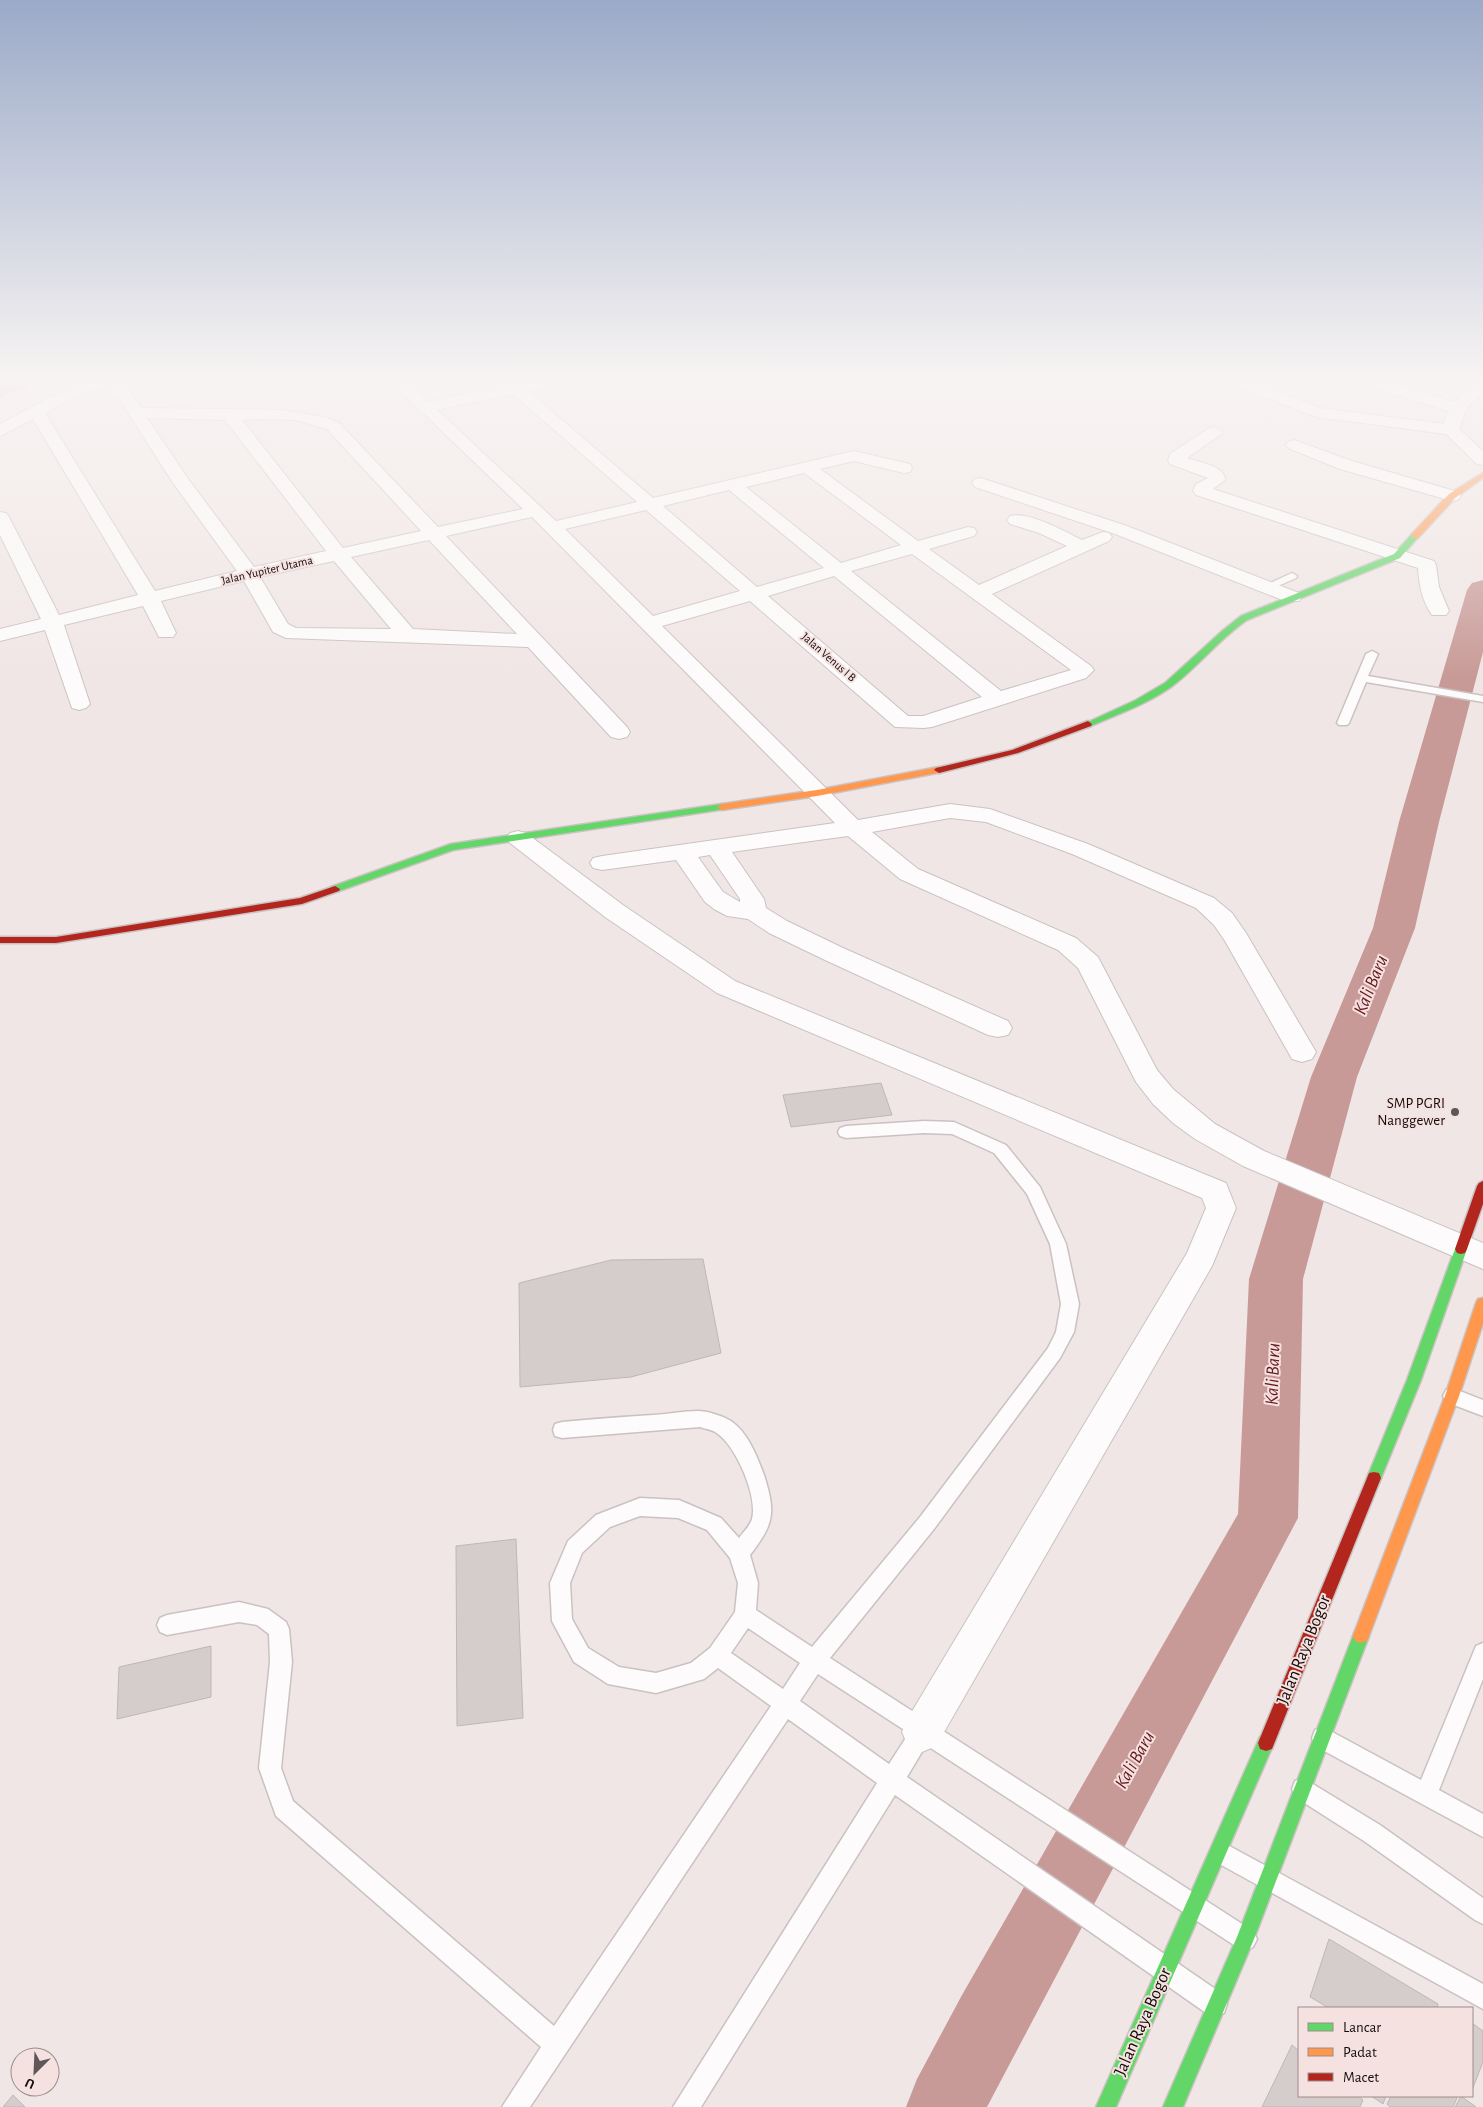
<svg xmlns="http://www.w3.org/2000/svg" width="1483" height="2107" font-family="'Alegreya Sans',sans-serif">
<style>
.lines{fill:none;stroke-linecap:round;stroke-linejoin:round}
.river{fill:#c89a97;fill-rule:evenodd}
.building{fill:#d5cdcc;stroke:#bfb7b7}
.lane-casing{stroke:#cac2c2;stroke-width:3}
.street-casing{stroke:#cac2c2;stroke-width:2}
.fast-casing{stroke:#cac2c2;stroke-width:3}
.slow-casing{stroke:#cac2c2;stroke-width:3}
.jam-casing{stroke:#cac2c2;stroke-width:3}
.lane{fill:#fdfbfb;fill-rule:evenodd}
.street{fill:#fdfbfb;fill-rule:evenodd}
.fast{fill:#63d668;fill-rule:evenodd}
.slow{fill:#ff974d;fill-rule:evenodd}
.jam{fill:#b3261e;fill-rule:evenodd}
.poi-dot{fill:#605858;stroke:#f5e2e0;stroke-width:2}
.labels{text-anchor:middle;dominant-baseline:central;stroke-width:4;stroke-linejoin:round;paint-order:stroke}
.far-street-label{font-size:12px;fill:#130c0c;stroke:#f5e2e0}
.poi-label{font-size:15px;fill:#130c0c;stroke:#f5e2e0;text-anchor:end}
.near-street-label{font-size:18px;fill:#130c0c;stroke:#f5e2e0}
.near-water-label{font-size:19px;font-style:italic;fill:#661a1e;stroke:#f5e2e0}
</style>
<rect width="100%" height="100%" fill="#f0e6e5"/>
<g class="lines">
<!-- river -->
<path class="river" d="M 0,383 L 29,383 L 25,388 L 0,397 Z
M 1483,580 L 1483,652 L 1439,822 L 1415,928 L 1357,1077 L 1303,1279 L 1298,1518 L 987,2107 L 906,2107 L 917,2079 L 962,1995 L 1238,1514 L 1249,1279 L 1311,1077 L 1373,928 L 1399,822 L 1467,590 L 1472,583 Z"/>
</g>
<!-- building -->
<path class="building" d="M 881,1083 L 892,1115 L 791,1127 L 783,1095 Z
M 703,1259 L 721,1353 L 631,1377 L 520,1387 L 519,1283 L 611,1260 Z
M 516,1539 L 523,1718 L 457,1726 L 456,1546 Z
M 211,1646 L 211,1697 L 117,1719 L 119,1667 Z
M 1329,1939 L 1438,2004 L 1437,2008 L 1329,2008 L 1310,1997 Z
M 1472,2023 L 1483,2031 L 1483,2062 L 1472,2090 Z
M 1292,2045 L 1299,2051 L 1299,2096 L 1358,2096 L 1363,2100 L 1360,2107 L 1262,2107 Z
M 13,2095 L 25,2107 L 3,2107 Z
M 1371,2096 L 1386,2096 L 1383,2104 Z
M 1391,2096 L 1455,2096 L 1457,2098 L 1453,2107 L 1390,2107 L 1387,2104 Z
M 1461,2096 L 1476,2107 L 1455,2107 Z"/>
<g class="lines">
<defs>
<path id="lane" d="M 1292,573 L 1297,576 L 1296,578 L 1271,589 L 1267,590 L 1262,587 Z
M 1372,651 L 1378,654 L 1368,676 L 1483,696 L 1483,702 L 1366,682 L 1349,723 L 1347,725 L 1339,725 L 1337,723 L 1366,654 Z
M 924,1121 L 954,1122 L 1006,1145 L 1040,1187 L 1066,1244 L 1079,1304 L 1074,1332 L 1060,1358 L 934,1529 L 830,1658 L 1253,1931 L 1257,1939 L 1253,1947 L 1245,1951 L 1237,1947 L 926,1745 L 907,1777 L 1224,1995 L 1227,2004 L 1224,2013 L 1215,2016 L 1206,2013 L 895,1795 L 701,2107 L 673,2107 L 877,1783 L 788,1719 L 530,2107 L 502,2107 L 541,2047 L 276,1816 L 259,1768 L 270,1662 L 269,1634 L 257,1625 L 239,1622 L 167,1635 L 160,1632 L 157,1625 L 160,1618 L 167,1615 L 239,1602 L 268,1609 L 286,1622 L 289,1629 L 292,1662 L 281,1768 L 293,1801 L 554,2026 L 771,1706 L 718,1668 L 704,1679 L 656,1693 L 608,1684 L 574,1662 L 552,1621 L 550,1583 L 568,1541 L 596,1515 L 640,1498 L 679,1500 L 721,1518 L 739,1538 C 743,1532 750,1526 752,1519 C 758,1496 736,1447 718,1434 C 714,1430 706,1429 700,1427 L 562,1438 L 555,1436 L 553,1430 L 555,1424 L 562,1422 C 592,1419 623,1417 653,1415 C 668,1414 683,1411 698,1411 C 707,1411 723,1416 731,1421 C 748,1433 757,1456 764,1475 C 776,1513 774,1524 750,1555 L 758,1583 L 756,1610 L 812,1647 L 920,1517 L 1048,1348 L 1056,1332 L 1061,1304 L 1050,1244 L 1027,1194 L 994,1153 L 952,1134 L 924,1133 L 846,1138 L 840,1136 L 838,1132 L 840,1128 L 846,1126 ZM 640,1516 L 678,1518 L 707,1530 L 730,1558 L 738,1583 L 735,1612 L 710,1648 L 691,1663 L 656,1673 L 619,1667 L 588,1648 L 572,1619 L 570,1583 L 582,1553 L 610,1527 ZM 748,1628 L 800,1663 L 783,1689 L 731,1653 ZM 818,1674 L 909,1733 L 889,1764 L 800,1701 Z
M 1452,1388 L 1483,1400 L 1483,1416 L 1446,1402 L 1443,1396 L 1446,1390 Z
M 1483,1643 L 1483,1679 L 1439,1790 L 1483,1814 L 1483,1837 L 1315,1746 L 1312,1738 L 1315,1730 L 1323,1727 L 1421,1780 L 1476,1646 Z
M 1303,1778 L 1380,1825 L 1483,1898 L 1483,1924 L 1475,1920 L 1364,1841 L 1295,1797 L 1292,1789 L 1295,1781 Z
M 1222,1842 L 1483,1984 L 1483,2009 L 1214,1861 L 1211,1853 L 1214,1845 Z"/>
<path id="street" d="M 83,383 L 108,383 L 106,386 L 79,394 L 45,413 L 155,591 L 237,571 L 173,483 L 109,383 L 124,383 L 141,408 L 283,410 L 327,418 L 339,423 L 438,527 L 523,509 L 392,383 L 408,383 L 428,402 L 504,387 L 502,383 L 551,383 L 549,386 L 528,391 L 653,498 L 854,451 L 910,464 L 912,468 L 910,472 L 904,473 L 854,461 L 820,469 L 918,541 L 968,527 L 974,528 L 977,532 L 974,536 L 929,549 L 979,585 L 1067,546 L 1039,533 L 1010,524 L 1007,520 L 1010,516 C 1029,511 1064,531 1082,540 L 1103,532 L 1109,533 L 1112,537 L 1109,541 L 992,594 L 1091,666 L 1094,670 L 1086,678 L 932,727 L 924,728 L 895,727 L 750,601 L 662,626 L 858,820 L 950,804 L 990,809 L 1088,844 L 1214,898 L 1232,913 L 1246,933 L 1316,1052 L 1312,1059 L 1302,1062 L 1292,1059 L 1225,941 L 1214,925 L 1196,908 L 1072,854 L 986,822 L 950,818 L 872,832 L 918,869 L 1076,938 L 1098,957 L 1157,1070 L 1173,1089 L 1215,1124 L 1264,1151 L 1483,1243 L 1483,1269 L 1243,1166 L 1195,1139 L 1173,1123 L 1153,1104 L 1136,1082 L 1078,968 L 1058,950 L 900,879 L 848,836 L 732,852 L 764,899 L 766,908 L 787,921 L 843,948 L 1008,1021 L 1012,1028 L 1008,1035 L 998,1037 L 988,1035 L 825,960 L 769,933 L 748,919 L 727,916 L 714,909 L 705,902 L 676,860 L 602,870 L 593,868 L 590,863 L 593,858 L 602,856 L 835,823 L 532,517 L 446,536 L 627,727 L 630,732 L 627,737 L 619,739 L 611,737 L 528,647 L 286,638 L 273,632 L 244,581 L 161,601 L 176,633 L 173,637 L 159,637 L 143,606 L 64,625 L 90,704 L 86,708 L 79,710 L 72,708 L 45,630 L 0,641 L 0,629 L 41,619 L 0,535 L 0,512 L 6,513 L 9,517 L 59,615 L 138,595 L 33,419 L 0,436 L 0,424 L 69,388 ZM 513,394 L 637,502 L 556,521 L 437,410 ZM 147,418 L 225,420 L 326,551 L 254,567 L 189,480 ZM 256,419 L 296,420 L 327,429 L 421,531 L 343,548 L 242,420 ZM 804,473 L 901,545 L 841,563 L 746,487 ZM 729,490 L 824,568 L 757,587 L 663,506 ZM 646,510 L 740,591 L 653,616 L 565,529 ZM 429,540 L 517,634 L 413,629 L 351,557 ZM 912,554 L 1071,670 L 1001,691 L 851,571 ZM 334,561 L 391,629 L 296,628 L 288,624 L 260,577 ZM 834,576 L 982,697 L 923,716 L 908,716 L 768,596 ZM 710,855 L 740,899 L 740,902 L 723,892 L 698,857 Z
M 1233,383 L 1255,383 L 1320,408 L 1444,424 L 1449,411 L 1378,389 L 1375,386 L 1377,383 L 1391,383 L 1454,402 L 1465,392 L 1483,383 L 1483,394 L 1467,407 L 1459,429 L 1483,451 L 1483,465 L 1477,464 L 1446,434 L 1317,417 L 1235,386 Z
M 1214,427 L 1222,432 L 1220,435 L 1187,458 C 1198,462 1226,466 1225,480 L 1213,489 L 1434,561 L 1436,565 L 1439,587 L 1449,611 L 1446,615 L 1432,615 C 1422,601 1419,585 1418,568 L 1196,495 L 1193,491 L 1196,484 L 1208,478 L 1170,464 L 1168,460 L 1171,453 L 1208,429 Z
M 1294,440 L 1352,461 L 1458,492 L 1461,496 L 1458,500 L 1452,501 L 1340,469 L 1288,448 L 1286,445 L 1288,442 Z
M 981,478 L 1127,526 L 1299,593 L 1302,597 L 1299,601 L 1285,601 L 1115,534 L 975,487 L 972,483 L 975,479 Z
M 518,831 L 526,833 L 623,905 L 735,981 L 1226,1183 L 1236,1208 L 1212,1266 L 936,1746 L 922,1752 L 908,1746 L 902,1732 L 908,1718 L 1187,1253 L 1206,1208 L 1202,1198 L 717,993 L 605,917 L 510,843 L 506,838 L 510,833 Z"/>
<path id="fast" d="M 1412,534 L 1419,536 L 1400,558 L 1247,620 C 1219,639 1198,667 1171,687 C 1147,704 1118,714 1091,726 L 1088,727 L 1084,724 L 1136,700 L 1165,683 L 1221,632 L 1241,616 L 1394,554 Z
M 722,804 L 725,805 L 725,809 L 453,850 L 339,891 L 331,891 L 330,889 L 331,887 L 451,844 Z
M 1461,1244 L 1465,1245 L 1467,1249 L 1421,1380 L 1379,1483 L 1374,1484 L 1369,1483 L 1367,1478 L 1407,1380 L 1455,1249 L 1457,1245 Z
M 1361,1629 L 1367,1631 L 1369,1636 L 1254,1939 L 1183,2107 L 1163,2107 L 1237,1937 L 1353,1636 L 1355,1631 Z
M 1266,1735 L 1272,1737 L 1274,1743 L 1116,2107 L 1096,2107 L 1260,1737 Z"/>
<path id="slow" d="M 1483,473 L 1483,478 L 1455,498 L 1418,538 L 1412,538 L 1412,534 L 1449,494 Z
M 939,767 L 944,770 L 942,772 L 817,796 L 722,810 L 717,807 L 722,804 L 817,790 Z
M 1483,1298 L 1483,1323 L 1459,1396 L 1369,1636 L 1367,1641 L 1361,1643 L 1355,1641 L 1353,1636 L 1445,1396 L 1476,1303 L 1478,1299 Z"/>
<path id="jam" d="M 1088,721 L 1092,724 L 1091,726 L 1018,753 L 939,773 L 934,770 L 936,768 L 1012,750 Z
M 335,886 L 340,889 L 339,891 L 302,904 L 56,943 L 0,943 L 0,937 L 56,937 L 300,898 Z
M 1483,1181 L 1483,1204 L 1467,1249 L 1465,1253 L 1461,1254 L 1457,1253 L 1455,1249 L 1477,1186 L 1479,1183 Z
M 1374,1472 L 1379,1473 L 1381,1478 L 1272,1749 L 1266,1751 L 1260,1749 L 1258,1743 L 1367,1478 L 1369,1473 Z"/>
</defs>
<!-- lane casing -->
<use href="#lane" class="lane-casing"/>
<!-- street casing -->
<use href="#street" class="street-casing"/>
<!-- fast casing -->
<use href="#fast" class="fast-casing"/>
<!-- slow casing -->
<use href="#slow" class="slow-casing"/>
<!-- jam casing -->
<use href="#jam" class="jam-casing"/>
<!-- lane -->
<use href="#lane" class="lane"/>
<!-- street -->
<use href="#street" class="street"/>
<!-- fast -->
<use href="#fast" class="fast"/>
<!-- slow -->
<use href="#slow" class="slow"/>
<!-- jam -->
<use href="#jam" class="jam"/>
</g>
<!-- sky -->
<linearGradient id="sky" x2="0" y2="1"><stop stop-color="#9baac8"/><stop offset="0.56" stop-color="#f8f4f3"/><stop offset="1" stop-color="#f8f4f3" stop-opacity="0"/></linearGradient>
<rect width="1483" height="678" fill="url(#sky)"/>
<!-- markers -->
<circle class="poi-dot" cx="1455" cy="1112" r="5"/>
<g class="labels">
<!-- far-street labels -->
<g class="far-street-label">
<text transform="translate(267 570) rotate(-13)">Jalan Yupiter Utama</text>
<text transform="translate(829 657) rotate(41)">Jalan Venus I B</text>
</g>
<!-- poi labels -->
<g class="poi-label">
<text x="1445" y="1103">SMP PGRI<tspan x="1445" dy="17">Nanggewer</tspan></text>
</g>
<!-- near-street labels -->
<g class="near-street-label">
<text transform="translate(1304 1650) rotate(-68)">Jalan Raya Bogor</text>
<text transform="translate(1143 2022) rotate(-66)">Jalan Raya Bogor</text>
</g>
<!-- near-water labels -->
<g class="near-water-label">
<text transform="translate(1371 985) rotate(-68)">Kali Baru</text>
<text transform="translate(1273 1374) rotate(-88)">Kali Baru</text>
<text transform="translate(1135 1760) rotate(-61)">Kali Baru</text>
</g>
</g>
<!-- legend -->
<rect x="1298" y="2007" width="175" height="90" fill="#f5e2e0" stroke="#9b8c8b"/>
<rect x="1308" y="2023" width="25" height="8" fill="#63d668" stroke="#9b8c8b"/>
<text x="1343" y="2032" font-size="15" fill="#130c0c">Lancar</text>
<rect x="1308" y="2048" width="25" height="8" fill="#ff974d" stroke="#9b8c8b"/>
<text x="1343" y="2057" font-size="15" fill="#130c0c">Padat</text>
<rect x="1308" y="2073" width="25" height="8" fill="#b3261e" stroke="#9b8c8b"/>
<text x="1343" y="2082" font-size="15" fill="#130c0c">Macet</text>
<!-- north arrow -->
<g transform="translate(35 2072) rotate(204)"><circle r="24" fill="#f5e2e0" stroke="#9b8c8b"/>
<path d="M0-4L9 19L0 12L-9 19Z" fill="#605858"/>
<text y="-8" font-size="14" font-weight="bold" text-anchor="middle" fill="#130c0c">U</text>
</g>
</svg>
